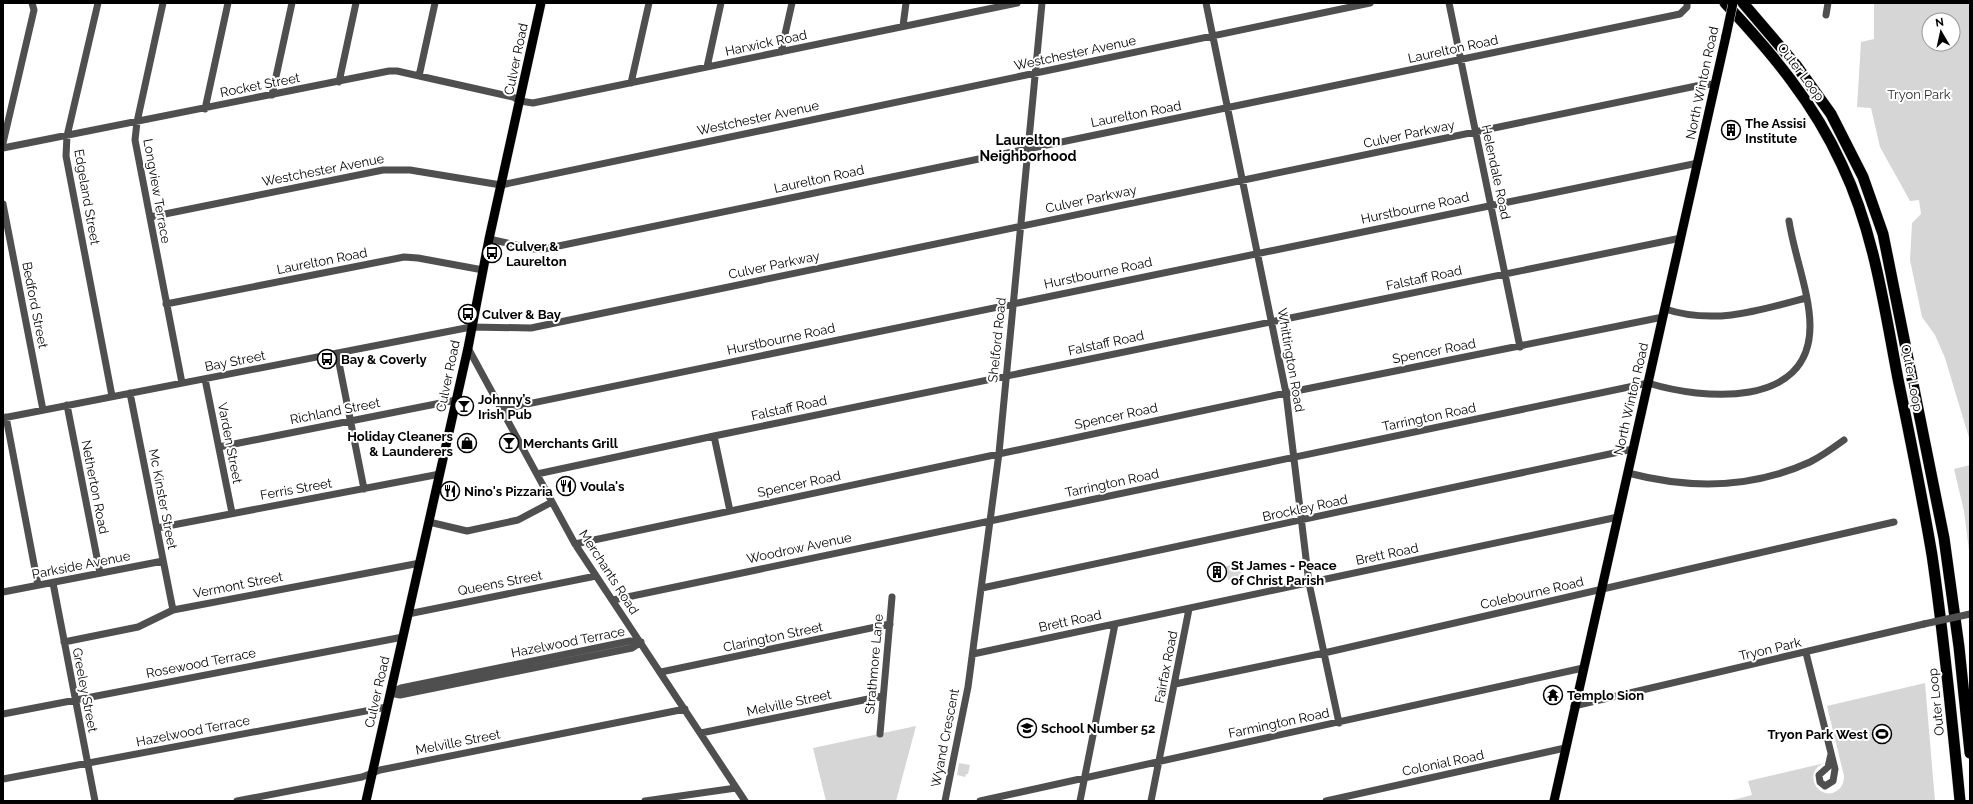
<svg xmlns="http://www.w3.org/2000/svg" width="1973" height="804" font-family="Raleway,sans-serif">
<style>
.green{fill:#d6d6d6;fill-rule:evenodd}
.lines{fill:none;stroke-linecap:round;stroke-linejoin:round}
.major-casing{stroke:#dbdbdb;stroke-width:10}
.highway-casing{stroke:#dbdbdb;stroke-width:12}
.minor{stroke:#4f4f4f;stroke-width:7}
.major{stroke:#000;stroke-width:9}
.highway{stroke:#000;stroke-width:11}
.major-bridge-casing{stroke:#dbdbdb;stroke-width:10;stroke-linecap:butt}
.minor-bridge{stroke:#4f4f4f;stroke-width:7}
.major-bridge{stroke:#000;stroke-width:9}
.labels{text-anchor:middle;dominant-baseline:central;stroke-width:4;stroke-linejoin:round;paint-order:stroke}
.street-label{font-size:13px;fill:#000;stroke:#fff}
.park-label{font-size:13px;fill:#2d2d2d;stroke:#fff}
.poi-label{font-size:13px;font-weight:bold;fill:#000;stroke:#fff;text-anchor:start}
.neighbourhood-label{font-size:14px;font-weight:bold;fill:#000;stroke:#fff}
</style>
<rect width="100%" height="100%" fill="#fff"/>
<!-- green -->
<path class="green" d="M 1874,3 L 1970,3 L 1970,441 L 1945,358 L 1935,335 L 1922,317 L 1910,260 L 1912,223 L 1921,214 L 1919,200 L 1910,201 L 1880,147 L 1871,108 L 1857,107 L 1861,42 L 1874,39 ZM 1929,20 L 1953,20 L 1953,44 L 1929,44 Z
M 1970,465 L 1970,559 L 1964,511 L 1954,469 Z
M 1240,563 L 1242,576 L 1228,580 L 1226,566 Z
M 1925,683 L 1935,801 L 1729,801 L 1752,795 L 1748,781 L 1825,763 C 1800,772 1820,804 1838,790 C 1843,786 1844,781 1844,776 L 1827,706 Z
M 916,726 L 896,801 L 826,801 L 813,748 Z
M 959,763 L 970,765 L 968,774 L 966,774 L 965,777 L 957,775 Z"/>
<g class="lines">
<defs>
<path id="major" d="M 366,801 L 468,348 L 489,239 L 541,3
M 1554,801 L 1726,36"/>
<path id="highway" d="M 1725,3 C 1771,52 1814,103 1842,165 C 1874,232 1884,306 1898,379 C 1910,437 1922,496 1932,555 C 1944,637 1952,719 1960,801
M 1743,3 L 1796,65 L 1831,114 L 1863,177 L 1883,234 L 1944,538 L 1959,647 L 1970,753"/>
</defs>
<!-- major casing -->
<use href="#major" class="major-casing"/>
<!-- highway casing -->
<use href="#highway" class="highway-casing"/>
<!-- minor -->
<path class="minor" d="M 98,3 L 67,136 L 66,156 L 112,396
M 163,3 L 137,122 L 135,140 L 182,383
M 1206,3 L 1286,393 L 1309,583 L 1339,723
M 1449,3 L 1520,347
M 1826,15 L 1828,3
M 903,26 L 906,3
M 781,52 L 792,3
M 707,67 L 721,3
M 419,76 L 435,3
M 339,82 L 356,3
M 631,83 L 649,3
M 272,95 L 292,3
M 205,109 L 228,3
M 3,143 L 34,10 L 32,3
M 3,148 L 389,71 L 397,71 L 513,97 L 520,101 L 533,103 L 1017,3
M 3,204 L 43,410
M 150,217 L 383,170 L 410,170 L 501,185 L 1370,3
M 489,239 L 534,249 L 544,249 L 1680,14 L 1687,7 L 1687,3
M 166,304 L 404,257 L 418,258 L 483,270
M 1665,309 C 1714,325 1758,311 1806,298
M 468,348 L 575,544 L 745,801
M 337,353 L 364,489
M 205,379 L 232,513
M 130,393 L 173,610
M 67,405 L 100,573
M 503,409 L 1698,163
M 6,417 L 38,585
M 3,418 L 471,327 L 531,328 L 1701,85 L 1715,84
M 714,436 L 730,511
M 219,447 L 456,400
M 1628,473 C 1689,489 1751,489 1810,462 C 1822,456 1833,448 1844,440
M 537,474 L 714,436 L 1681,238
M 429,522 L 467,531 L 518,520 L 552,502
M 157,528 L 440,474
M 575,544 L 1286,393 L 1663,317
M 53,583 L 95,801
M 982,588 L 1633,449
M 3,592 L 163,561
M 613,600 L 1648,383 C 1703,400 1810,409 1810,326 C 1810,294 1794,254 1789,221
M 408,614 L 596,576
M 64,642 L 138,627 L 173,610 L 420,563
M 1806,653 L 1835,769 L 1833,781 L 1825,786 L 1820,782 L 1819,775 L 1828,767 L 1831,754
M 973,654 L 1618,517
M 661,672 L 890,624
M 1175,684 L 1324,653 L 1894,522
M 390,693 L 400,695 L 632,648 L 641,642
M 390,693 L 401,688 L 630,641 L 641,642
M 1574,706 L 1924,624
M 3,714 L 403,637
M 701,733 L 883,696
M 880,734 L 892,597
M 3,779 L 387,707
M 237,801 L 362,777 L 380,770 L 685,709
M 645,801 L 736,788
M 945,801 L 968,687 L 999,453 L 1042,3
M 980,801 L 1583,668
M 1080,801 L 1115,624
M 1151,801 L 1189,609
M 1326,801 L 1565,748"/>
<!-- major -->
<use href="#major" class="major"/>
<!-- highway -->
<use href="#highway" class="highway"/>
<defs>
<path id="major-bridge" d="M 1726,36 L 1733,3"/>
</defs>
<!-- major-bridge casing -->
<use href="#major-bridge" class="major-bridge-casing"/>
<!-- minor-bridge -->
<path class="minor-bridge" d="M 1924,624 L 1970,614"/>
<!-- major-bridge -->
<use href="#major-bridge" class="major-bridge"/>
</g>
<!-- icons -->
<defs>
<symbol id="building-ring" viewBox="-11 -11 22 22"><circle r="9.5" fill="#fff" stroke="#000" stroke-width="1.5"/><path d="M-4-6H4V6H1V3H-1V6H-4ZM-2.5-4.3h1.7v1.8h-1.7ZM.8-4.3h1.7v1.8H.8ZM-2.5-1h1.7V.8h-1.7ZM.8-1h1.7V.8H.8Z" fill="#000"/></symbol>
<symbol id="bus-ring" viewBox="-11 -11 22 22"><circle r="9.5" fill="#fff" stroke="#000" stroke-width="1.5"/><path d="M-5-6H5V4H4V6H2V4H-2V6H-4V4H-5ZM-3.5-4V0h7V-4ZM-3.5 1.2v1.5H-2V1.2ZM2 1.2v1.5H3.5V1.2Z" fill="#000"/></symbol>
<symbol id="bar-ring" viewBox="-11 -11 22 22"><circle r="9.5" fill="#fff" stroke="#000" stroke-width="1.5"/><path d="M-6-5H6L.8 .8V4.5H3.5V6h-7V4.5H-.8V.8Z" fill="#000"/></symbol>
<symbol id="shop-ring" viewBox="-11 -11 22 22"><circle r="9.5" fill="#fff" stroke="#000" stroke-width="1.5"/><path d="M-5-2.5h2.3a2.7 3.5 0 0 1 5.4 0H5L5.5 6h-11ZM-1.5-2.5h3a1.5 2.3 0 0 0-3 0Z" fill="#000"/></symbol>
<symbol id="restaurant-ring" viewBox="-11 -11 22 22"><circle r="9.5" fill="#fff" stroke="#000" stroke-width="1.5"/><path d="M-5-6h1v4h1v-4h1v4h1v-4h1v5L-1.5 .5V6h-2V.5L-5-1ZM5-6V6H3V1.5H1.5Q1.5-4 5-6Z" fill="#000"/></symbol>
<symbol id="temple-ring" viewBox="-11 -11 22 22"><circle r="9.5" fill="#fff" stroke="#000" stroke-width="1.5"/><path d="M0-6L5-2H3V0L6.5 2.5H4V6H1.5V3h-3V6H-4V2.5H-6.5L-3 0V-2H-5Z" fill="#000"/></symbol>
<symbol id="school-ring" viewBox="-11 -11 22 22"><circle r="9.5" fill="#fff" stroke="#000" stroke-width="1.5"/><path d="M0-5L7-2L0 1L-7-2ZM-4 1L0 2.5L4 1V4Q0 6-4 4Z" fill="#000"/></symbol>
<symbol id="stadium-ring" viewBox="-11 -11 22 22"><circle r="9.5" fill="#fff" stroke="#000" stroke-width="1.5"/><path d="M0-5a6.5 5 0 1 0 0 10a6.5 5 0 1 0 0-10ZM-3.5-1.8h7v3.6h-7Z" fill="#000"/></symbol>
</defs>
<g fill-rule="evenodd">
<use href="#building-ring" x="1720" y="119" width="22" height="22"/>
<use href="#bus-ring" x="481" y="242" width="22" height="22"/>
<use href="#bus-ring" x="457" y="303" width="22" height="22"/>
<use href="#bus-ring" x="316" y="348" width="22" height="22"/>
<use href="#bar-ring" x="453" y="395" width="22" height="22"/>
<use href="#shop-ring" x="456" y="432" width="22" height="22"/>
<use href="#bar-ring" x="498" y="432" width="22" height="22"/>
<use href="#restaurant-ring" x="555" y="475" width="22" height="22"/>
<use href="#restaurant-ring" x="439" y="480" width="22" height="22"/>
<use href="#building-ring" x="1206" y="561" width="22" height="22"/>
<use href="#temple-ring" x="1542" y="684" width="22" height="22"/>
<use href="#school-ring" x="1016" y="717" width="22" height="22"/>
<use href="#stadium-ring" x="1871" y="723" width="22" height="22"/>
</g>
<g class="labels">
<!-- street labels -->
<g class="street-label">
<text transform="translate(766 43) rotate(-12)">Harwick Road</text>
<text transform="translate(1453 49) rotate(-12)">Laurelton Road</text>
<text transform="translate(1075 53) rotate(-12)">Westchester Avenue</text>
<text transform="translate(516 59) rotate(-78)">Culver Road</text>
<text transform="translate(1801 72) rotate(53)">Outer Loop</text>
<text transform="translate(1702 83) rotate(-78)">North Winton Road</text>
<text transform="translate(260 85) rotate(-11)">Rocket Street</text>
<text transform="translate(1136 114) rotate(-11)">Laurelton Road</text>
<text transform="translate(758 118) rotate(-12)">Westchester Avenue</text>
<text transform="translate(1409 134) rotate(-12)">Culver Parkway</text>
<text transform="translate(323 170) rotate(-11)">Westchester Avenue</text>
<text transform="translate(1496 172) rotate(78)">Helendale Road</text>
<text transform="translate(819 179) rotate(-12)">Laurelton Road</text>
<text transform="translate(157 191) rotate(80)">Longview Terrace</text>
<text transform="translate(87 197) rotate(80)">Edgeland Street</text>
<text transform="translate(1091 199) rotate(-12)">Culver Parkway</text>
<text transform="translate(1415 208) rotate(-12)">Hurstbourne Road</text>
<text transform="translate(322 261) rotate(-11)">Laurelton Road</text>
<text transform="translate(774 265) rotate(-12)">Culver Parkway</text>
<text transform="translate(1098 273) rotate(-12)">Hurstbourne Road</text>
<text transform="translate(1424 278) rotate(-12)">Falstaff Road</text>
<text transform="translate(35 305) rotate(79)">Bedford Street</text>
<text transform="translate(781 339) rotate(-12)">Hurstbourne Road</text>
<text transform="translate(997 340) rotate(-84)">Shelford Road</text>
<text transform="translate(1106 343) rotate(-12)">Falstaff Road</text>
<text transform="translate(1434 351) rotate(-11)">Spencer Road</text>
<text transform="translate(1291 360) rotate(80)">Whittington Road</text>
<text transform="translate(235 361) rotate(-11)">Bay Street</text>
<text transform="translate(448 376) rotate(-78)">Culver Road</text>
<text transform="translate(1912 378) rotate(79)">Outer Loop</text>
<text transform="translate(1631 399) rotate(-77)">North Winton Road</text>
<text transform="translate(789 408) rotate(-12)">Falstaff Road</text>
<text transform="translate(335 411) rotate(-11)">Richland Street</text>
<text transform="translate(1116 416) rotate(-12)">Spencer Road</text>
<text transform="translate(1429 417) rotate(-12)">Tarrington Road</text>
<text transform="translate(230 443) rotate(79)">Varden Street</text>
<text transform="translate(1112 483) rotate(-12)">Tarrington Road</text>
<text transform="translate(799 484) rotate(-12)">Spencer Road</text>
<text transform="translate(95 487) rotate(79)">Netherton Road</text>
<text transform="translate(296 489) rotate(-10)">Ferris Street</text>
<text transform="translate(163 499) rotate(79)">Mc Kinster Street</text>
<text transform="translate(1305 508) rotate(-12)">Brockley Road</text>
<text transform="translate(799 548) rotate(-12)">Woodrow Avenue</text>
<text transform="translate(1387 554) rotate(-12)">Brett Road</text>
<text transform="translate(81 565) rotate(-11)">Parkside Avenue</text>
<text transform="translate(609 572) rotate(57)">Merchants Road</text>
<text transform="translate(500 583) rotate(-11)">Queens Street</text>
<text transform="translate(238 585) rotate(-11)">Vermont Street</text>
<text transform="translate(1532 593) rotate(-13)">Colebourne Road</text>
<text transform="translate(1070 621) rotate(-12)">Brett Road</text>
<text transform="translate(773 637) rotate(-12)">Clarington Street</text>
<text transform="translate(568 642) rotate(-11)">Hazelwood Terrace</text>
<text transform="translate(1770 649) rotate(-13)">Tryon Park</text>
<text transform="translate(201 663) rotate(-11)">Rosewood Terrace</text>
<text transform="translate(874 664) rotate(-85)">Strathmore Lane</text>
<text transform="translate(1166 667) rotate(-79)">Fairfax Road</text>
<text transform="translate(85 690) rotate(79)">Greeley Street</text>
<text transform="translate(377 692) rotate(-77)">Culver Road</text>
<text transform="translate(1936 702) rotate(-96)">Outer Loop</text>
<text transform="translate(789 703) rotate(-12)">Melville Street</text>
<text transform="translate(1279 723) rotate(-12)">Farmington Road</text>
<text transform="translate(193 731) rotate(-11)">Hazelwood Terrace</text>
<text transform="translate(945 738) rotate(-79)">Wyand Crescent</text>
<text transform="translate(458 742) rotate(-11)">Melville Street</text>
<text transform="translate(1443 763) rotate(-12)">Colonial Road</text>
</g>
<!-- park labels -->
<g class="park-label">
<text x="1919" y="94">Tryon Park</text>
</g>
<!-- poi labels -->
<g class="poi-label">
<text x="1745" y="123">The Assisi<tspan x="1745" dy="15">Institute</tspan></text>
<text x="506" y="246">Culver &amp;<tspan x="506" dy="15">Laurelton</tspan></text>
<text x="482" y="314">Culver &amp; Bay</text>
<text x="341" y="359">Bay &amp; Coverly</text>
<text x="478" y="399">Johnny’s<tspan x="478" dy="15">Irish Pub</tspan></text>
<text x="453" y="436" text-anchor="end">Holiday Cleaners<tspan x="453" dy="15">&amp; Launderers</tspan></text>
<text x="523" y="443">Merchants Grill</text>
<text x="580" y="486">Voula's</text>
<text x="464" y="491">Nino's Pizzaria</text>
<text x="1231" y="565">St James - Peace<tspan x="1231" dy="15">of Christ Parish</tspan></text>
<text x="1567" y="695">Templo Sion</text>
<text x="1041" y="728">School Number 52</text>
<text x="1868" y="734" text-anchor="end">Tryon Park West</text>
</g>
<!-- neighbourhood labels -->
<g class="neighbourhood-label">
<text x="1028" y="140">Laurelton<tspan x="1028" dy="16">Neighborhood</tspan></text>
</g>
</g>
<!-- border -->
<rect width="1973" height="804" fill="none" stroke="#000000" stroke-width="8"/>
<!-- north arrow -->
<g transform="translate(1941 32) rotate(351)"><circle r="19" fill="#ffffff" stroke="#999999"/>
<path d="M0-3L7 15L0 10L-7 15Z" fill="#000000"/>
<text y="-6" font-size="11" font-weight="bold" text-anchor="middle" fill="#000000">N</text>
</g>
</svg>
